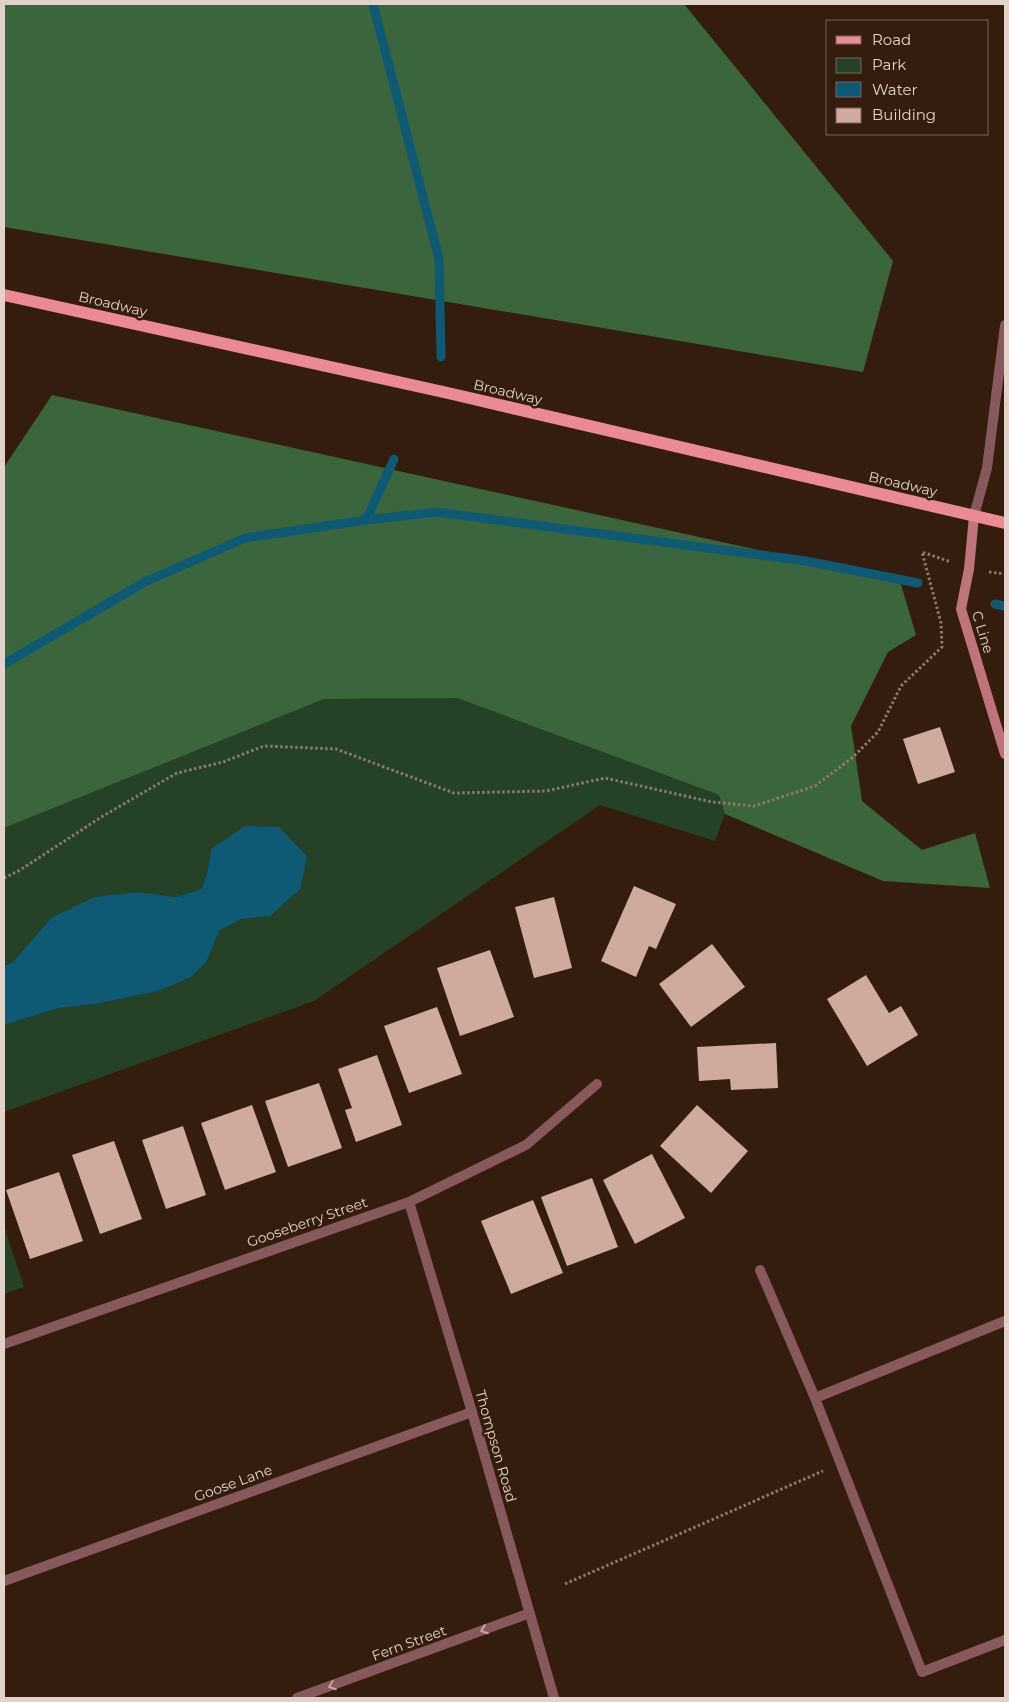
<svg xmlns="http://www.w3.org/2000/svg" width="1009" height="1702" font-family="Montserrat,sans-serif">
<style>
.green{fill:#254226}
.forest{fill:#3b653c}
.water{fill:#0e5974}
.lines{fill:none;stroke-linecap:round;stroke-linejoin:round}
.stream{stroke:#0e5974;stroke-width:9}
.building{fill:#ceab9e}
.path{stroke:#8d796d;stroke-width:3;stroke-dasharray:2.5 2.5;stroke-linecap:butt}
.lane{stroke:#87585c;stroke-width:10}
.street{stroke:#87585c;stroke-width:10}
.secondary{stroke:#bf747b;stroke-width:10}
.primary{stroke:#eb8994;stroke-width:12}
.oneway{stroke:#c2a7a2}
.labels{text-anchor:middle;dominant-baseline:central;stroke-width:5;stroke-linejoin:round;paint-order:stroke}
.street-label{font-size:14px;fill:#e2d2c8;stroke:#341d0e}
</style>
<rect width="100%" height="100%" fill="#341d0e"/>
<!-- green -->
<path class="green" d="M 457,698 L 719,795 L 725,814 L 715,841 L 600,805 L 314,1001 L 4,1112 L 4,1025 L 59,1008 L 95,1004 L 119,998 L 207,961 L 219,931 L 241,919 L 270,916 L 211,849 L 207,874 L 201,889 L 176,897 L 138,892 L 51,918 L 13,962 L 4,966 L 4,828 L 324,699 Z
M 4,1226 L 24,1287 L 4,1294 Z"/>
<!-- forest -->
<path class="forest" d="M 4,4 L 684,4 L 893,261 L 863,372 L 4,227 Z
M 52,395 L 900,581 L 916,635 L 888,652 L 851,726 L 862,801 L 922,850 L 975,833 L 990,888 L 883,881 L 725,814 L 719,795 L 457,698 L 324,699 L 4,828 L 4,467 Z"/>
<!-- water -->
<path class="water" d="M 245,826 L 279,827 L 307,856 L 300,889 L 270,916 L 241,919 L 219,931 L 207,961 L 191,977 L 158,991 L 95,1004 L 59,1008 L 4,1025 L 4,966 L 13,962 L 51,918 L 95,897 L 138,892 L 176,897 L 201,889 L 207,874 L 211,849 Z"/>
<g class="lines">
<!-- stream -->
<path class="stream" d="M 373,4 L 439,259 L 441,357
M 366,520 L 394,459
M 995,604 L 1005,606
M 4,664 L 145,582 L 245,538 L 366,520 L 437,512 L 806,561 L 918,583"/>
</g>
<!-- building -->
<path class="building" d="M 940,727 L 955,772 L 918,784 L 903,739 Z
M 634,886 L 676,904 L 656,949 L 649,946 L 636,977 L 601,961 Z
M 554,897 L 572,968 L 534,978 L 515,907 Z
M 712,944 L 745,987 L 691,1027 L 659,984 Z
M 490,950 L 514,1017 L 460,1036 L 437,968 Z
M 866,975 L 889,1013 L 901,1006 L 918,1035 L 867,1066 L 827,999 Z
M 437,1007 L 462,1074 L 409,1093 L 384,1026 Z
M 776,1043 L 778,1088 L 731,1090 L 730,1079 L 699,1081 L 697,1047 Z
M 377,1055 L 402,1125 L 356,1142 L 345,1110 L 352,1108 L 338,1069 Z
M 319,1083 L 342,1148 L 288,1167 L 265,1101 Z
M 252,1105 L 276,1172 L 225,1190 L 201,1123 Z
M 697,1105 L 748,1151 L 711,1193 L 660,1146 Z
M 183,1126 L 206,1195 L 166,1209 L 142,1140 Z
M 114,1141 L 142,1219 L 100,1234 L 72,1155 Z
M 652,1154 L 685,1218 L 635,1244 L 603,1180 Z
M 59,1172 L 83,1241 L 30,1259 L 6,1190 Z
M 592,1178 L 618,1247 L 567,1266 L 541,1197 Z
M 533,1200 L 563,1273 L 511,1294 L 481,1221 Z"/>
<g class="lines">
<!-- path -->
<path class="path" d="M 989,572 L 1005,574
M 4,878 L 20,870 L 103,816 L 177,773 L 223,762 L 264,746 L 336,749 L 454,793 L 546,791 L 605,778 L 712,802 L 754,806 L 815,786 L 852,758 L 878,732 L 901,686 L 942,647 L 941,623 L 922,552 L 951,562
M 565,1584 L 823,1471"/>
<!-- lane -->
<path class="lane" d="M 974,516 L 987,468 L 1005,325
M 760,1270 L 815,1398
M 1005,1321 L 815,1398 L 922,1672 L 1005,1640
M 4,1581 L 472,1412"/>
<!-- street -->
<path class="street" d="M 409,1202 L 472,1412 L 554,1698
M 4,1344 L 409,1202 L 526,1145 L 597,1084
M 297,1698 L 530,1613"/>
<!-- secondary -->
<path class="secondary" d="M 974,516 L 969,569 L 961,609 L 1005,754"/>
<!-- primary -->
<path class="primary" d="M 4,295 L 448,393 L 1005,523"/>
</g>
<!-- one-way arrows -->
<defs><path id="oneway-chevron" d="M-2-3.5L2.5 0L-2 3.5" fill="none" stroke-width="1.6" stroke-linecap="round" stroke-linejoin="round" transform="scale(1.25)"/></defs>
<g class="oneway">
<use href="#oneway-chevron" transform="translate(484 1630) rotate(160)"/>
<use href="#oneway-chevron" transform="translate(332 1686) rotate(160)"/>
</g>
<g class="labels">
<!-- street labels -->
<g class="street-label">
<text transform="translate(113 304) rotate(13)">Broadway</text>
<text transform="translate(508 392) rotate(13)">Broadway</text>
<text transform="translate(903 484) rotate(13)">Broadway</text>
<text transform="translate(983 632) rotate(73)">C Line</text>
<text transform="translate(307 1222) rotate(-19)">Gooseberry Street</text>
<text transform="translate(496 1446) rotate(74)">Thompson Road</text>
<text transform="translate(233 1483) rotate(-20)">Goose Lane</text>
<text transform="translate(409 1643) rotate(-20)">Fern Street</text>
</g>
</g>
<!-- border -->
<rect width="1009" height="1702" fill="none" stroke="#e2d2c8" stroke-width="10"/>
<!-- legend -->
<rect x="826" y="20" width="162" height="115" fill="#341d0e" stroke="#7a6558"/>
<rect x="836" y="36" width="25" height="8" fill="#eb8994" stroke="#7a6558"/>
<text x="872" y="45" font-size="15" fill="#e2d2c8">Road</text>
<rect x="836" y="58" width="25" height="15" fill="#254226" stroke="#7a6558"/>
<text x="872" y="70" font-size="15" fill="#e2d2c8">Park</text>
<rect x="836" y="82" width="25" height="15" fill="#0e5974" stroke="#7a6558"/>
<text x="872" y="95" font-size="15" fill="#e2d2c8">Water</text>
<rect x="836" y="108" width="25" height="15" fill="#ceab9e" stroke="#7a6558"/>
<text x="872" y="120" font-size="15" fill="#e2d2c8">Building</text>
</svg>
